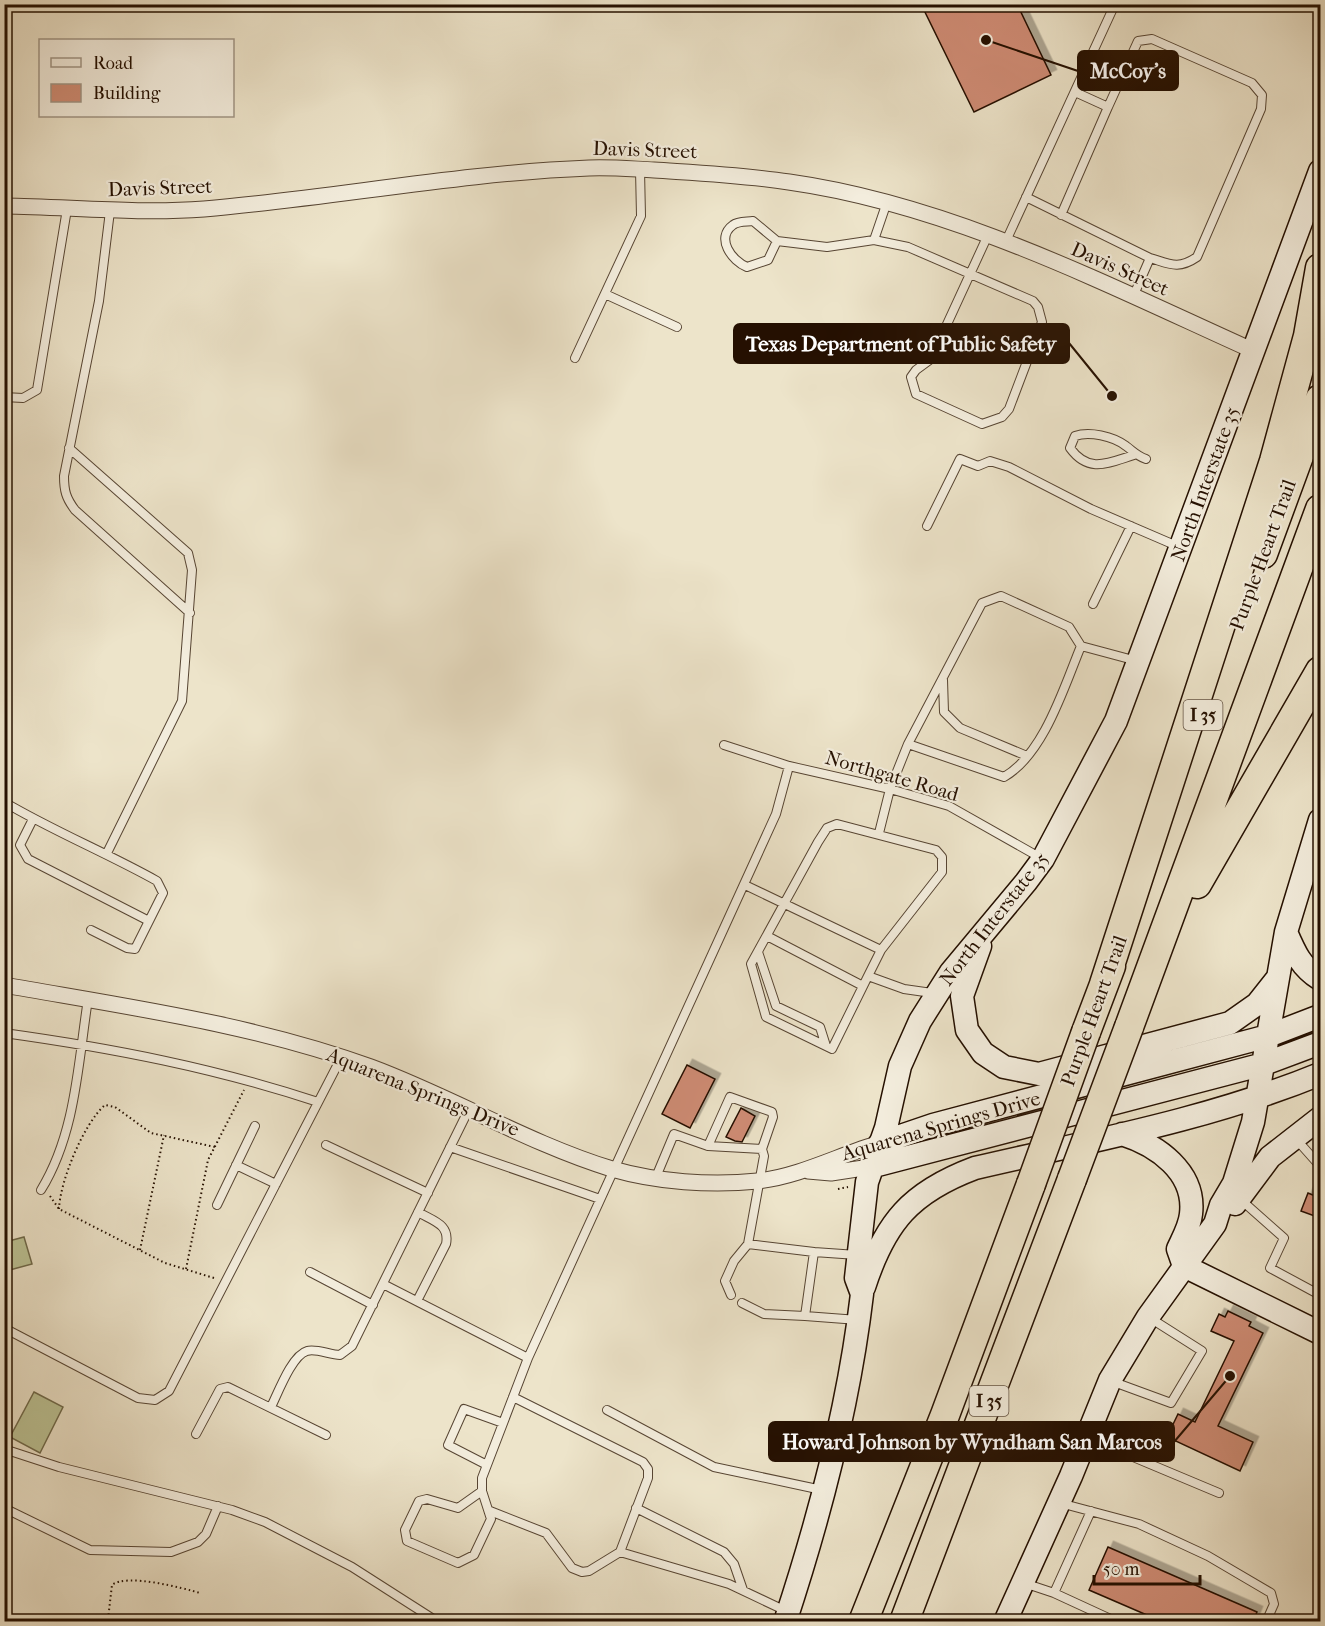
<svg xmlns="http://www.w3.org/2000/svg" width="1325" height="1626" font-family="'IM FELL French Canon',serif">
<style>
.green{fill:#bcc395;stroke:#706a4b;stroke-width:1.5}
.building{fill:#cf8c74;stroke:#251001;stroke-width:1.5;filter:url(#shadow)}
.lines{fill:none;stroke-linecap:round;stroke-linejoin:round}
.lane-casing{stroke:#574533;stroke-width:10}
.street-casing{stroke:#574533;stroke-width:17}
.secondary-casing{stroke:#251001;stroke-width:25}
.highway-casing{stroke:#251001;stroke-width:31}
.path{stroke:#251001;stroke-width:2;stroke-dasharray:1.5 3;stroke-linecap:butt}
.lane{stroke:#f3eddd;stroke-width:8}
.street{stroke:#f3eddd;stroke-width:15}
.secondary{stroke:#f3eddd;stroke-width:22}
.highway{stroke:#ede4ca;stroke-width:28}
.highway-bridge-casing{stroke:#251001;stroke-width:31;stroke-linecap:butt}
.highway-bridge{stroke:#ede4ca;stroke-width:28}
.labels{text-anchor:middle;dominant-baseline:central;stroke-width:4.5;stroke-linejoin:round;paint-order:stroke}
.shield{fill:#f3eddd;stroke:#635243;stroke-width:1.5}
.shield-label{font-size:18px;font-weight:bold;fill:#251001}
.street-label{font-size:20px;fill:#251001;stroke:#f3eddd}
.leader{fill:none;stroke:#251001;stroke-width:2}
.callout-dot{fill:#251001;stroke:#f3eddd;stroke-width:2}
.callout{fill:#251001;stroke:#251001;stroke-width:2}
.callout-label{font-size:21px;text-anchor:middle;font-weight:bold;fill:#fff}
</style>
<defs>
<filter id="shadow"><feDropShadow dx="5.5" dy="-5.5" stdDeviation="0" flood-color="#0004"/></filter>
</defs>
<rect width="100%" height="100%" fill="#ede4ca"/>
<filter id="stains"><feTurbulence type="fractalNoise" baseFrequency=".00333" numOctaves="4"/><feColorMatrix values="0 0 0 0 .2 0 0 0 0 .09 0 0 0 0 .02 0 0 0 .5 -.17"/></filter>
<radialGradient id="worn" r=".72"><stop offset=".6" stop-color="#630" stop-opacity="0"/><stop offset="1" stop-color="#630" stop-opacity=".3"/></radialGradient>
<!-- green -->
<path class="green" d="M 24,1237 L 32,1264 L 6,1271 L 5,1242 Z
M 34,1392 L 63,1407 L 40,1453 L 10,1437 Z"/>
<!-- building -->
<path class="building" d="M 921,4 L 1017,4 L 1051,75 L 974,112 Z
M 687,1065 L 715,1079 L 690,1128 L 662,1114 Z
M 741,1108 L 755,1116 L 742,1142 L 735,1141 L 726,1137 Z
M 1308,1193 L 1320,1198 L 1320,1218 L 1301,1211 Z
M 1228,1311 L 1251,1322 L 1249,1326 L 1263,1333 L 1218,1426 L 1253,1442 L 1240,1471 L 1167,1437 L 1178,1414 L 1195,1422 L 1234,1341 L 1211,1331 L 1219,1314 L 1225,1317 Z
M 1108,1547 L 1257,1612 L 1253,1622 L 1163,1622 L 1089,1590 Z"/>
<g class="lines">
<defs>
<path id="lane" d="M 1075,92 L 1108,107 L 1138,41 L 1152,39 L 1252,83 L 1262,95 L 1261,109 L 1197,257 C 1178,270 1170,264 1150,258 L 1133,297
M 1026,197 L 1150,258
M 887,202 L 874,240 L 908,247 L 1033,301 L 1038,307 L 1042,322 L 1009,409 L 1002,417 L 982,424 L 916,394 L 911,377 L 916,370 L 931,359 L 988,235
M 110,211 L 99,301 L 64,476 C 64,491 66,498 75,510 L 190,613
M 1061,215 L 1108,107
M 777,241 L 768,260 L 747,267 C 732,261 715,238 733,225 C 738,221 747,222 753,221 L 777,241 L 827,247 L 874,240
M 1006,241 L 1115,4
M 605,294 L 677,327
M 575,358 L 641,216 L 640,170
M 4,397 L 23,398 L 37,390 L 67,209
M 69,448 L 188,553 L 192,570 L 182,701 L 107,853
M 1134,455 C 1108,463 1089,474 1070,448 L 1075,436 C 1089,431 1113,436 1126,446 C 1133,451 1137,456 1146,459
M 927,526 L 960,459 L 978,466 L 990,461 L 1009,467 L 1091,509 L 1177,546
M 1093,604 L 1131,526
M 1081,646 L 1069,627 L 1001,596 L 982,603 L 908,744 L 1004,777 C 1044,754 1064,687 1081,646 L 1137,661
M 943,680 L 944,712 L 960,728 L 1027,756
M 724,745 L 789,766 L 890,789 L 949,806 L 1041,858
M 4,802 C 53,831 107,853 157,881 L 163,893 L 135,949 L 127,948 L 91,930
M 33,819 L 20,845 L 28,859 L 149,921
M 879,833 L 890,789 L 908,744
M 745,885 L 881,950
M 767,936 L 863,986
M 758,952 L 776,1006 L 820,1027 L 826,1046
M 868,976 L 832,1049 L 766,1017 L 751,964 L 818,842 L 827,828 L 837,824 L 936,850 L 942,857 L 942,872 L 881,950 L 868,976 L 904,989 L 932,993
M 4,1033 C 112,1048 215,1068 318,1102
M 1296,1139 L 1320,1166
M 326,1145 L 428,1193
M 708,1146 L 762,1149
M 450,1147 L 600,1199
M 236,1165 L 276,1184
M 656,1177 L 674,1134 L 708,1146 L 730,1097 L 772,1112 L 773,1117 L 762,1149 L 764,1156 L 748,1244
M 41,1190 C 76,1133 78,1063 88,999
M 1240,1199 L 1284,1238 L 1270,1268 L 1320,1295
M 217,1205 L 255,1126
M 857,1255 L 814,1252 L 805,1316 L 858,1320
M 310,1272 L 373,1305
M 383,1284 L 528,1358
M 731,1295 L 725,1281 L 734,1261 L 748,1244 L 814,1252
M 417,1301 L 446,1244 C 450,1224 433,1221 418,1212
M 742,1303 L 764,1314 L 805,1316
M 4,1328 L 138,1398 L 155,1400 L 169,1391 L 341,1058
M 1111,1381 L 1171,1403 L 1202,1351 L 1150,1318
M 513,1397 L 643,1462 L 648,1469 L 648,1478 L 620,1552 L 729,1584 L 786,1611
M 271,1407 C 278,1393 292,1355 307,1351 C 316,1348 330,1355 340,1355 L 352,1346 L 469,1109
M 607,1410 L 714,1467 L 822,1490
M 196,1434 L 220,1389 L 228,1387 L 326,1435
M 1089,1441 L 1114,1449 L 1219,1493
M 4,1449 L 59,1467 L 232,1510 L 265,1522 L 352,1567 L 438,1622
M 487,1465 L 448,1445 L 464,1409 L 503,1423
M 482,1491 L 458,1508 L 427,1499 L 419,1501 L 405,1530 L 407,1541 L 458,1563 L 474,1555 L 491,1519 L 482,1491 L 482,1478 L 528,1358 L 776,814 L 789,766
M 1060,1503 L 1139,1524 L 1208,1556 L 1271,1593 L 1274,1604 L 1266,1622
M 4,1508 L 90,1550 L 171,1552 L 198,1542 L 206,1534 L 218,1506
M 636,1508 L 724,1552 L 734,1564 L 743,1590
M 490,1511 L 546,1533 L 572,1568 L 582,1572 L 589,1571 L 620,1552
M 1024,1583 L 1054,1593 L 1117,1622
M 1054,1593 L 1091,1511"/>
<path id="street" d="M 4,206 C 71,207 138,214 204,209 C 333,198 460,173 589,168 C 610,167 632,169 654,170 C 699,173 744,175 789,182 C 952,205 1105,284 1254,351
M 4,985 C 128,1007 252,1024 371,1067 C 452,1097 530,1144 612,1169 C 657,1182 711,1186 758,1181 C 801,1176 839,1155 880,1143
M 808,1171 L 831,1173 L 870,1167"/>
<path id="secondary" d="M 1286,932 C 1295,953 1301,967 1320,979
M 980,946 L 962,996 L 967,1030 L 983,1053 L 1004,1067 L 1039,1074 L 1230,1023 L 1257,1004 L 1276,980
M 1122,1134 C 1157,1145 1196,1172 1191,1214 C 1190,1226 1183,1238 1178,1249 L 1184,1266
M 880,1143 L 933,1125 L 1268,1036 L 1320,1016
M 870,1167 L 1264,1064 L 1320,1043
M 1235,1204 L 1270,1157 L 1320,1118
M 1184,1266 L 1320,1333
M 864,1287 C 885,1222 911,1192 975,1168 C 1091,1141 1210,1119 1320,1074
M 785,1622 C 820,1516 849,1405 862,1294 L 856,1278 L 867,1182 L 886,1128 L 900,1066 L 920,1021 L 951,972 L 1026,882 L 1043,859 L 1116,721 L 1320,171
M 1005,1622 L 1071,1476 L 1110,1380 L 1148,1317 L 1215,1224 L 1221,1205 L 1234,1183 L 1253,1122 L 1286,932 L 1320,820"/>
<path id="highway" d="M 1263,554 L 1320,399
M 1197,884 L 1320,671
M 1104,984 L 1274,461 L 1308,336 L 1320,268
M 1129,1027 L 1320,509
M 1086,1032 L 1111,966
M 863,1622 L 945,1415 L 1031,1184
M 904,1622 L 1072,1179"/>
</defs>
<!-- lane casing -->
<use href="#lane" class="lane-casing"/>
<!-- street casing -->
<use href="#street" class="street-casing"/>
<!-- secondary casing -->
<use href="#secondary" class="secondary-casing"/>
<!-- highway casing -->
<use href="#highway" class="highway-casing"/>
<!-- path -->
<path class="path" d="M 838,1189 L 848,1187
M 50,1196 L 59,1209 L 165,1263 L 214,1278
M 59,1209 C 60,1181 84,1123 105,1105 L 115,1107 L 151,1133 L 215,1147
M 140,1250 L 164,1135
M 186,1269 L 208,1160 L 244,1090
M 108,1619 L 112,1585 C 126,1573 183,1588 200,1593
M 86,1622 L 108,1619 L 111,1622"/>
<!-- lane -->
<use href="#lane" class="lane"/>
<!-- street -->
<use href="#street" class="street"/>
<!-- secondary -->
<use href="#secondary" class="secondary"/>
<!-- highway -->
<use href="#highway" class="highway"/>
<defs>
<path id="highway-bridge" d="M 1072,1179 L 1129,1027
M 1031,1184 L 1086,1032"/>
</defs>
<!-- highway-bridge casing -->
<use href="#highway-bridge" class="highway-bridge-casing"/>
<!-- highway-bridge -->
<use href="#highway-bridge" class="highway-bridge"/>
</g>
<g class="labels">
<!-- shield labels -->
<g class="shield">
<rect x="1183.5" y="700" width="39" height="30" rx="4.5"/>
<rect x="969.5" y="1386" width="39" height="30" rx="4.5"/>
</g>
<g class="shield-label">
<text x="1203" y="715">I 35</text>
<text x="989" y="1401">I 35</text>
</g>
<!-- street labels -->
<g class="street-label">
<text transform="translate(645 150) rotate(2)">Davis Street</text>
<text transform="translate(160 188) rotate(-2)">Davis Street</text>
<text transform="translate(1120 269) rotate(24)">Davis Street</text>
<text transform="translate(1205 484) rotate(-70)">North Interstate 35</text>
<text transform="translate(1263 555) rotate(-70)">Purple Heart Trail</text>
<text transform="translate(892 776) rotate(16)">Northgate Road</text>
<text transform="translate(994 919) rotate(-52)">North Interstate 35</text>
<text transform="translate(1094 1011) rotate(-70)">Purple Heart Trail</text>
<text transform="translate(423 1092) rotate(22)">Aquarena Springs Drive</text>
<text transform="translate(941 1126) rotate(-16)">Aquarena Springs Drive</text>
</g>
</g>
<!-- callouts -->
<path class="leader" d="M986 40L1078 71M1112 396L1069 343M1230 1376L1174 1442"/>
<g class="callout-dot">
<circle cx="986" cy="40" r="6"/>
<circle cx="1112" cy="396" r="6"/>
<circle cx="1230" cy="1376" r="6"/>
</g>
<g class="callout">
<rect x="1078" y="51" width="100" height="39" rx="6"/>
<rect x="734" y="324" width="335" height="39" rx="6"/>
<rect x="769" y="1422" width="405" height="39" rx="6"/>
</g>
<g class="callout-label">
<text x="1128" y="78">McCoy's</text>
<text x="901" y="351">Texas Department of Public Safety</text>
<text x="972" y="1449">Howard Johnson by Wyndham San Marcos</text>
</g>
<!-- margin -->
<rect width="1325" height="1626" fill="none" stroke="#ede4ca" stroke-width="24"/>
<rect x="6" y="6" width="1313" height="1614" fill="none" stroke="#251001" stroke-width="3"/>
<rect x="12" y="12" width="1301" height="1602" fill="none" stroke="#251001" stroke-width="1.5"/>
<!-- legend -->
<rect x="39" y="39" width="195" height="78" fill="#f3eddd" stroke="#a19585" stroke-width="1.5"/>
<rect x="51" y="58" width="30" height="9" fill="#f3eddd" stroke="#a19585" stroke-width="1.5"/>
<text x="93" y="69" font-size="18" fill="#251001">Road</text>
<rect x="51" y="84" width="30" height="18" fill="#cf8c74" stroke="#a19585" stroke-width="1.5"/>
<text x="93" y="99" font-size="18" fill="#251001">Building</text>
<!-- scale -->
<path d="M1094 1575v9h106v-9" fill="none" stroke="#251001" stroke-width="3"/>
<text x="1103" y="1575" font-size="18" fill="#251001" stroke="#f3eddd" stroke-width="4.5" paint-order="stroke">50 m</text>
<rect width="100%" height="100%" filter="url(#stains)"/>
<rect width="100%" height="100%" fill="url(#worn)"/>
</svg>
